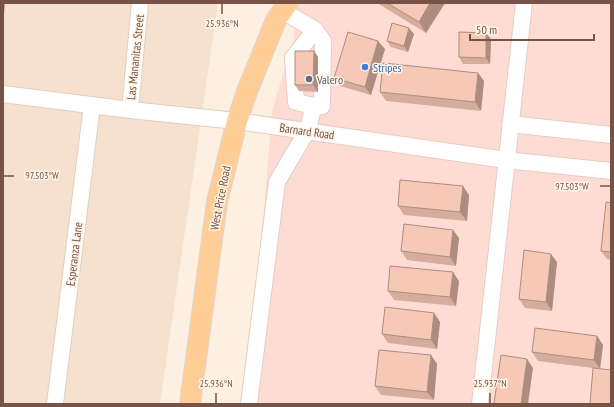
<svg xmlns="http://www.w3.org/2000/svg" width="614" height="407" font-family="'PT Sans Narrow',sans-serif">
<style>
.residential{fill:#f6e0ce}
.commercial{fill:#ffdcd3}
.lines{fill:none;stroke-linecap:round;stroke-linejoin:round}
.minor-casing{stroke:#e5cdbf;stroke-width:18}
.major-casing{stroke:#ded5d3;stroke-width:22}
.minor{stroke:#fff;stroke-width:16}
.major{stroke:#ffce96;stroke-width:20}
.wall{fill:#d4ad9d}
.shaded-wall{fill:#ac8d7f}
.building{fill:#f6c9b6;stroke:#ac8d7f}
.ticks{fill:none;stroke:#775246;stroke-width:1.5}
.shop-dot{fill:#3f7fe0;stroke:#fff4e8;stroke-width:1.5}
.service-dot{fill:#5c6f8a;stroke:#fff4e8;stroke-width:1.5}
.labels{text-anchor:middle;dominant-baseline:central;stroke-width:3;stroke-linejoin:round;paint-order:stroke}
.street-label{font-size:12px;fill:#775246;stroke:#fff4e8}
.shop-label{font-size:12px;fill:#366cbe;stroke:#fff4e8;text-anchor:start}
.service-label{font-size:12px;fill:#4e5e75;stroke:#fff4e8;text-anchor:start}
.ticks-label{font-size:10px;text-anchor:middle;fill:#775246;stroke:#fff4e8;stroke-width:3;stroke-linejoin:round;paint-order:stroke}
</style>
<rect width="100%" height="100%" fill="#fef0e0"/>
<!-- residential -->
<path class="residential" d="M 3,3 L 218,3 L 160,404 L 3,404 Z"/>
<!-- commercial -->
<path class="commercial" d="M 296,3 L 611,3 L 611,404 L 247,404 L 250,380 L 272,111 L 294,37 Z"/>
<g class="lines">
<defs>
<path id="minor" d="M 3,94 L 130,110 L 237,121 L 506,160 L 611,171
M 314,106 L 296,102 L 293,58 L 315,30
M 130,110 L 140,3
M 510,124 L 611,135
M 55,404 L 92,105
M 249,404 L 277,182 L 307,131 L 314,106 L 322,106 L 323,41 L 315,30 L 283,11
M 480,404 L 524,3"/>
<path id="major" d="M 190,404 L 217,202 L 237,121 L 248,89 L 276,20 L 288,3"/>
</defs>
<!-- minor casing -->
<use href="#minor" class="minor-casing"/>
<!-- major casing -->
<use href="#major" class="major-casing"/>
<!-- minor -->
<use href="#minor" class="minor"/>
<!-- major -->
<use href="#major" class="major"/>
</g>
<!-- wall -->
<path class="wall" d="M 377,3 L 445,3 L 426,33 Z
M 414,34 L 408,52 L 391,47 L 387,41 Z
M 491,39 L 490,64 L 463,64 L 459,57 Z
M 385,49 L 371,95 L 340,86 L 334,78 Z
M 314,51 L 318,57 L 318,92 L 299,91 L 295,85 Z
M 478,73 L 484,81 L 481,111 L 386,101 L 380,92 Z
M 469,195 L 467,221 L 404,215 L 398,206 Z
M 611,203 L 611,260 L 607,259 L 601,251 Z
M 459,238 L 456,266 L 407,260 L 401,251 Z
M 557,262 L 552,311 L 525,308 L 519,299 Z
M 459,281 L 456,306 L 394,300 L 388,291 Z
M 434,313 L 440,322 L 437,349 L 388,343 L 382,334 Z
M 597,336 L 603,345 L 600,369 L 538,361 L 532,352 Z
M 431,355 L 437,364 L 434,400 L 381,395 L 375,386 Z"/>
<!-- shaded-wall -->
<path class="shaded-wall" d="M 3,3 L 5,3 L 3,25 Z
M 430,3 L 445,3 L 426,33 L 419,22 Z
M 409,28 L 414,34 L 408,52 L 404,46 Z
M 486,33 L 491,39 L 490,64 L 486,58 Z
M 378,41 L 385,49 L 371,95 L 365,87 Z
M 314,51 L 318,57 L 318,92 L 313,85 Z
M 478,73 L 484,81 L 481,111 L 475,102 Z
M 463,186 L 469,195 L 467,221 L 460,212 Z
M 453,230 L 459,238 L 456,266 L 450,257 Z
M 551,254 L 557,262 L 552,311 L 546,302 Z
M 453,272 L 459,281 L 456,306 L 450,297 Z
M 434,313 L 440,322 L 437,349 L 431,340 Z
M 597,336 L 603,345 L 600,369 L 594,360 Z
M 431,355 L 437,364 L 434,400 L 427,392 Z
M 527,359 L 533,368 L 528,404 L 521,404 Z"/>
<!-- building -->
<path class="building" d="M 387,3 L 430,3 L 419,22 Z
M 392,23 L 409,28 L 404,46 L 387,41 Z
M 348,32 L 378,41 L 365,87 L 334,78 Z
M 459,32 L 486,33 L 486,58 L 459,57 Z
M 295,51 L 314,51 L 313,85 L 295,85 Z
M 383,63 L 478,73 L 475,102 L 380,92 Z
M 400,180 L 463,186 L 460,212 L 398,206 Z
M 606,202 L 611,203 L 611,252 L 601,251 Z
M 404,224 L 453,230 L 450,257 L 401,251 Z
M 524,250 L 551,254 L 546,302 L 519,299 Z
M 390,266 L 453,272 L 450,297 L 388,291 Z
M 385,307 L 434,313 L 431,340 L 382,334 Z
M 535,328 L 597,336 L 594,360 L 532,352 Z
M 379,350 L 431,355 L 427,392 L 375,386 Z
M 501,355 L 527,359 L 521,404 L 498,404 L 494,403 Z
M 593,368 L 611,370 L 611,404 L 590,404 Z"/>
<!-- ticks -->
<path class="ticks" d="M 222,14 L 222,4M 4,176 L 14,176M 600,186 L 610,186M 216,403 L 216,393M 490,403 L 490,393"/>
<!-- markers -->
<circle class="shop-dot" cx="365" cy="67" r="4"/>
<circle class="service-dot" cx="309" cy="79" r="4"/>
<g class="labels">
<!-- street labels -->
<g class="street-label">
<text transform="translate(135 57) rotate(-84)">Las Mananitas Street</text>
<text transform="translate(307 131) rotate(8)">Barnard Road</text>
<text transform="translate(220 198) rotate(-79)">West Price Road</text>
<text transform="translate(74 254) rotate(-83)">Esperanza Lane</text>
</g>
<!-- shop labels -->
<g class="shop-label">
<text x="373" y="67">Stripes</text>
</g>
<!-- service labels -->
<g class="service-label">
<text x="317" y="79">Valero</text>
</g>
</g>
<g class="ticks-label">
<text x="222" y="27">25.936°N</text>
<text x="42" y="179">97.503°W</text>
<text x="572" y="190">97.503°W</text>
<text x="216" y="387">25.936°N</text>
<text x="490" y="387">25.937°N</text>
</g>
<!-- border -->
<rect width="614" height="407" fill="none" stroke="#775246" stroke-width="8"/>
<!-- scale -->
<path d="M470 34v6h124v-6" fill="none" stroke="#775246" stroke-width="2"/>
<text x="476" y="34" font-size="12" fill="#775246" stroke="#fff4e8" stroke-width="3" paint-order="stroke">50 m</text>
</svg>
